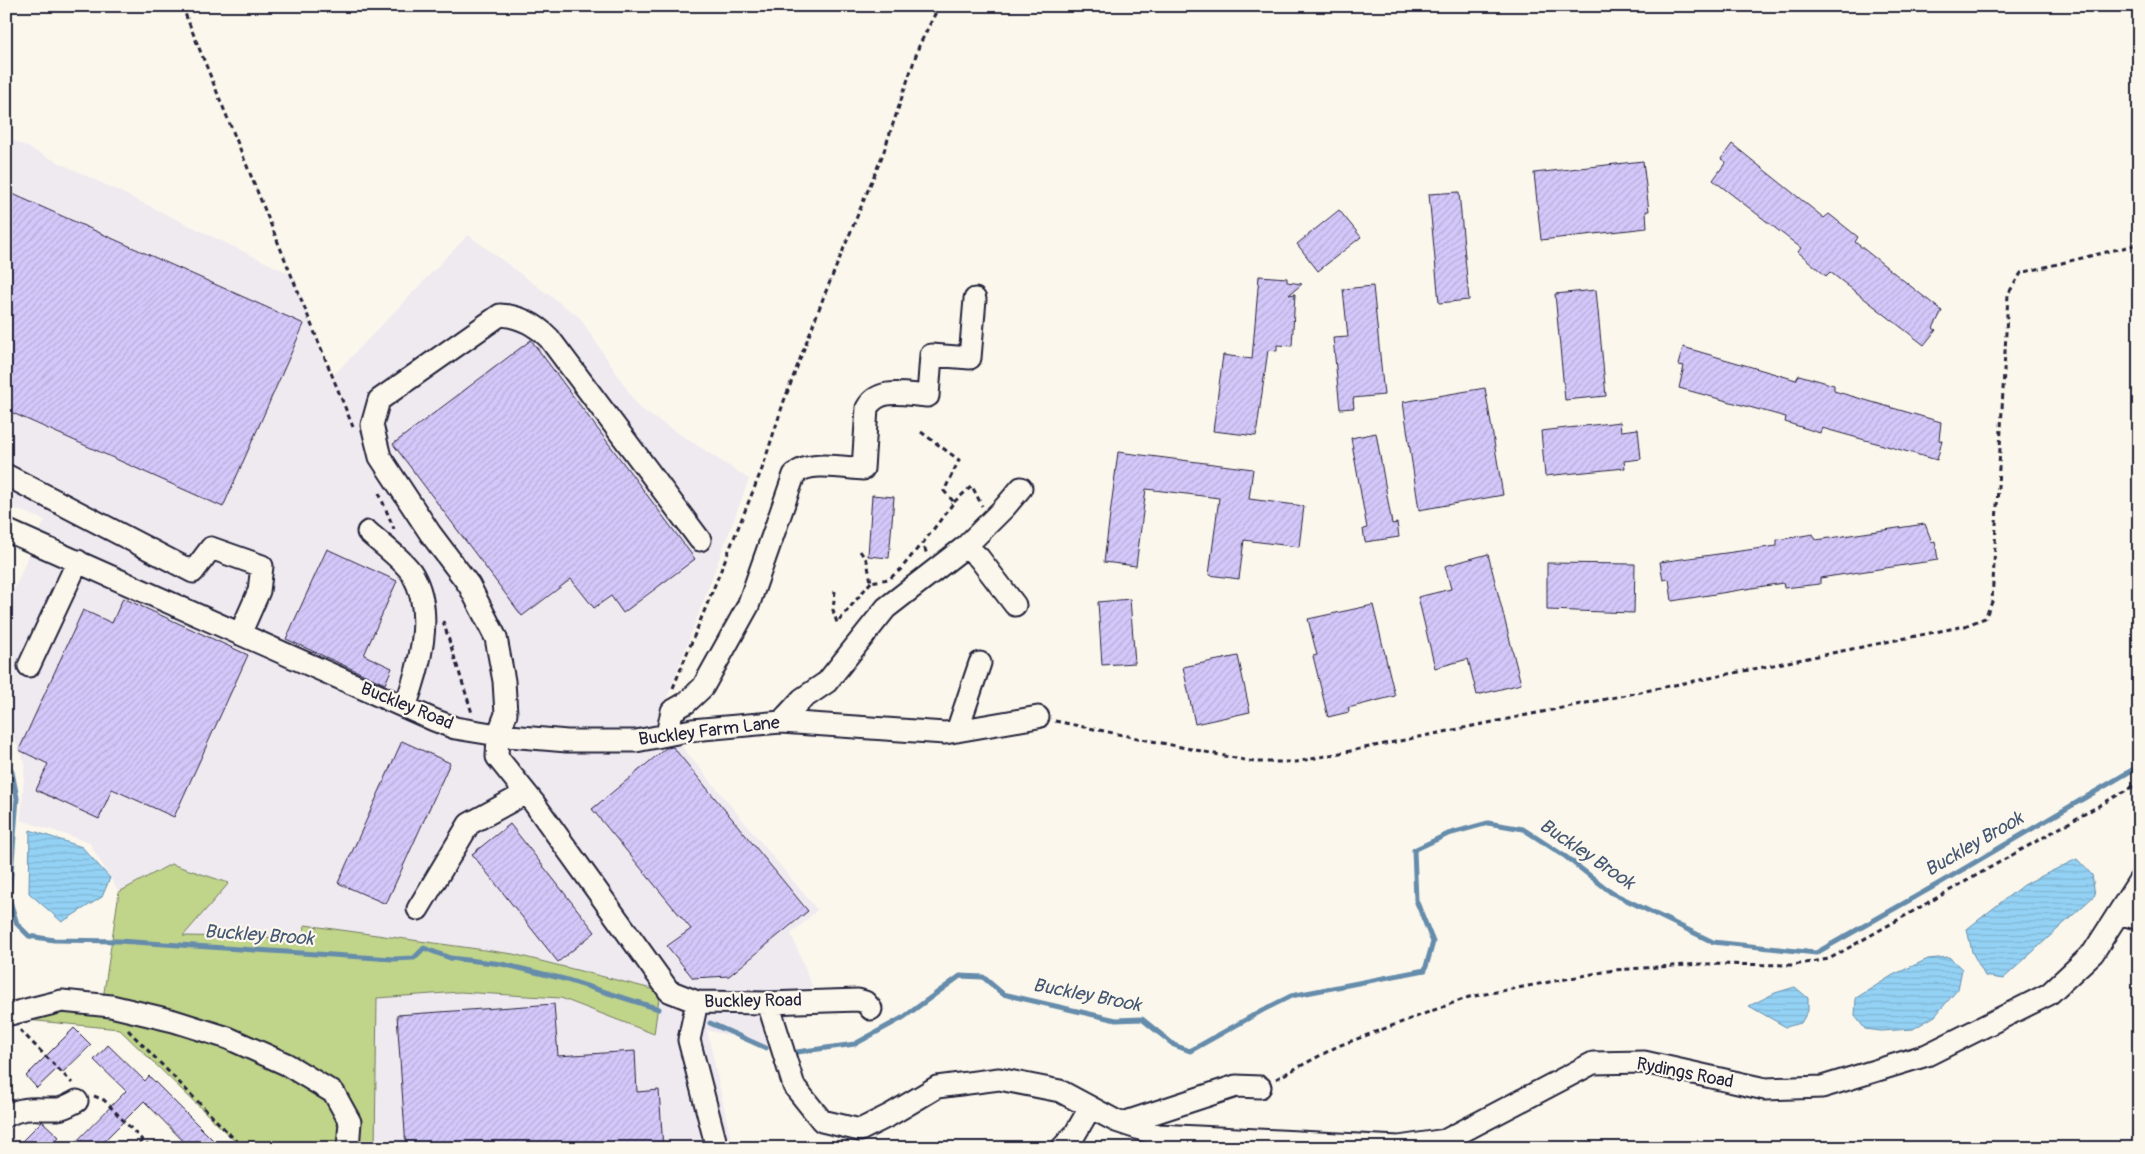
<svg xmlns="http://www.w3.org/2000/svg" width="2145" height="1154" font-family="Pangolin,sans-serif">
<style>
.built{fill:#efe9f0}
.green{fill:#c0d48a;stroke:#717b62}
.water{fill:url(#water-rules);stroke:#668cab}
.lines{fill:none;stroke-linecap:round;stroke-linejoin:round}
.stream{stroke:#668cab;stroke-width:5}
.building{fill:url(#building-hatch);stroke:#22223b}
.minor-casing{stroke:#22223b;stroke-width:25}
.path{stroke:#22223b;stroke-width:3;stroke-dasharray:5 4;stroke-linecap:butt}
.minor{stroke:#fbf7ec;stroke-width:21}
.labels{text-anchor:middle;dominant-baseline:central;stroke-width:4.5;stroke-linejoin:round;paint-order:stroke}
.street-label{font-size:18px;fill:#22223b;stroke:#fbf7ec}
.water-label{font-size:19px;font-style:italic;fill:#445773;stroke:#fbf7ec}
</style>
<defs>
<pattern id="water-rules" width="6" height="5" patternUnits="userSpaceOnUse" patternTransform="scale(1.25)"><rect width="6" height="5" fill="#94d2f5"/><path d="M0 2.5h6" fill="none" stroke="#7fb4d3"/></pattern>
<pattern id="building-hatch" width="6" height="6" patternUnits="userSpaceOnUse" patternTransform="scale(1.25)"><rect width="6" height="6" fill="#d4c8fa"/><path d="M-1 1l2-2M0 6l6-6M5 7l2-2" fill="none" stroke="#b6acd7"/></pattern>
</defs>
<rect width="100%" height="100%" fill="#fbf7ec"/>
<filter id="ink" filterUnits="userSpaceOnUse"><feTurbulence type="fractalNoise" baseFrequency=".02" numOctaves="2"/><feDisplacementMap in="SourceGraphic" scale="10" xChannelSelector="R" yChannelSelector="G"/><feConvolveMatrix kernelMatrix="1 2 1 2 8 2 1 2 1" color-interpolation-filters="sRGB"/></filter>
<g filter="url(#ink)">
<!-- built -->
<path class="built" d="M 6,137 L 294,276 L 331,378 L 468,235 L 580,318 L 639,408 L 749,479 L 659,719 L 817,910 L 791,934 L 812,986 L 767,1045 L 707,1030 L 733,1148 L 375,1148 L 377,998 L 460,992 L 561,998 L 654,1034 L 660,991 L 513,954 L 305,926 L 302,938 L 182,936 L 228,883 L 171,864 L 119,892 L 89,842 L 21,820 L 25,763 L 6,720 L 6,607 L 45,520 L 6,505 Z"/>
<!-- green -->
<path class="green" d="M 171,864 L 229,883 L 183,936 L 302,938 L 305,925 L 513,954 L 660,991 L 654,1034 L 561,998 L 460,992 L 377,998 L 375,1148 L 242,1148 L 119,1029 L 27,1020 L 103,999 L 119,892 Z"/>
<!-- water -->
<path class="water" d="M 30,830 L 82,847 L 110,878 L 102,897 L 62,922 L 29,893 Z
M 2077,859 L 2092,875 L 2095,895 L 2003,979 L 1985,976 L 1972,952 L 1967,929 L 2023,885 Z
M 1949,957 L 1962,969 L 1958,989 L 1935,1016 L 1913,1029 L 1881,1031 L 1865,1029 L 1855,1016 L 1856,998 L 1893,975 L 1928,959 Z
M 1795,987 L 1808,998 L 1808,1011 L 1801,1023 L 1786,1027 L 1749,1006 L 1775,993 Z"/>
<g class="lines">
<!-- stream -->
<path class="stream" d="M 6,760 L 12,772 L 17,798 L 9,898 L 17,924 L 29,936 L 54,940 L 119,941 L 393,959 L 414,958 L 424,948 L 450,958 L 502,964 L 564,979 L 659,1009
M 710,1023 L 766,1048
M 797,1052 L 855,1044 L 904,1017 L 960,976 L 983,977 L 1003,994 L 1116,1020 L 1142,1019 L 1174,1045 L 1190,1051 L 1263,1010 L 1291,996 L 1425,970 L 1433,942 L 1416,900 L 1414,850 L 1448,834 L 1488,823 L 1523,829 L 1566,857 L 1612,893 L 1713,942 L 1816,953 L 1938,884 L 2139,766"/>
</g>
<!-- building -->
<path class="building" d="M 1732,144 L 1824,218 L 1829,214 L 1858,237 L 1855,242 L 1942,311 L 1933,328 L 1936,330 L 1924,345 L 1830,272 L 1826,276 L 1798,252 L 1801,248 L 1713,180 L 1726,162 L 1721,159 Z
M 1643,161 L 1649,211 L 1646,211 L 1647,228 L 1541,240 L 1534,173 Z
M 6,191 L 304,324 L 223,507 L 6,410 Z
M 1459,192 L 1469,300 L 1439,303 L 1429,194 Z
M 1339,210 L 1361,237 L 1318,271 L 1297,244 Z
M 1259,276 L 1287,278 L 1287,282 L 1302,284 L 1289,295 L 1295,294 L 1292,346 L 1277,345 L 1277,351 L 1268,350 L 1256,436 L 1213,431 L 1223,355 L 1252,359 Z
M 1373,286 L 1384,395 L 1353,398 L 1354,408 L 1340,409 L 1333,338 L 1348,337 L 1343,289 Z
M 1596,290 L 1606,396 L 1565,400 L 1555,294 Z
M 531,340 L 695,559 L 623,613 L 611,596 L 594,608 L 571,579 L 522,616 L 393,444 Z
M 1683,347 L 1796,380 L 1799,375 L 1834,385 L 1834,391 L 1941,422 L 1939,440 L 1942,441 L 1937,460 L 1822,428 L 1820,433 L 1785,422 L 1786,417 L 1679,388 L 1684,366 L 1678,365 Z
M 1485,388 L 1503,495 L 1419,510 L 1403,402 Z
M 1620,422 L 1621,431 L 1638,429 L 1641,459 L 1624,461 L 1625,468 L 1545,476 L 1541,431 Z
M 1376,433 L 1392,524 L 1397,523 L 1399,537 L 1365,542 L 1363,529 L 1367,528 L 1351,438 Z
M 1118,452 L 1253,469 L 1249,499 L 1304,506 L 1299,547 L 1244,540 L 1239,579 L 1209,575 L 1219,498 L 1146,489 L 1136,566 L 1104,562 Z
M 872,495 L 894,497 L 889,558 L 868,556 Z
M 1925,524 L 1932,542 L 1935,541 L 1938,560 L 1820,578 L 1820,584 L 1784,588 L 1783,583 L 1672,601 L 1669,579 L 1663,580 L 1660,562 L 1777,546 L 1777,540 L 1813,534 L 1816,540 Z
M 327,549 L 397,581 L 364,655 L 392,668 L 385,684 L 286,639 Z
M 1488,554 L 1521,684 L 1477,695 L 1468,659 L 1435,668 L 1418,597 L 1451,589 L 1445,566 Z
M 1547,563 L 1635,564 L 1634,613 L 1547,610 Z
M 123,598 L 248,655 L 174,817 L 112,789 L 99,819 L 36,790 L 48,764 L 19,750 L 83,610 L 112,623 Z
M 1130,599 L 1135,663 L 1102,665 L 1098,602 Z
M 1373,605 L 1395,696 L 1348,708 L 1349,712 L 1328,717 L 1313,656 L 1317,655 L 1308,619 Z
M 1238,656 L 1250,712 L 1195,724 L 1183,667 Z
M 402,741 L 450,763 L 386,904 L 338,883 Z
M 673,747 L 808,911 L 729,976 L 693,978 L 667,946 L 691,929 L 592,809 L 666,748 Z
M 510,824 L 595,932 L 558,962 L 472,854 Z
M 554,1004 L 558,1056 L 635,1051 L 637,1092 L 659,1090 L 663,1148 L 406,1148 L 397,1015 Z
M 74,1028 L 91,1045 L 62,1073 L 58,1068 L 37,1088 L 26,1076 Z
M 108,1045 L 145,1081 L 149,1076 L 221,1148 L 190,1148 L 144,1101 L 97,1148 L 70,1148 L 126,1091 L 94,1060 Z
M 42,1121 L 59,1137 L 48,1148 L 15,1148 Z"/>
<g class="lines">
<defs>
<path id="minor" d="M 6,475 L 193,572 L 211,548 L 262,566 L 259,591 L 240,634
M 6,530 L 434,720 L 455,728 L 498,735 L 497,757 L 534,803 L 669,991 L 697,1002 L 768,1003 L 858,1000 L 865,1002 L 871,1009
M 368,532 C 380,543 406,562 413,575 C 435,614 419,669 405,707
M 700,540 L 549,338 C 535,324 520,316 500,315 L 379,400 L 372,425 L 380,457 L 430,533 L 469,585 L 496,638 L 504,681 L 506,714 L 498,735 L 567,741 L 636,741 L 692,730 L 781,722 L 945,733 L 1038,717
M 966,546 L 979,558 L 1015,605
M 29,666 L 78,561
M 781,722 L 802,699 L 827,682 L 886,608 L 966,546 L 1005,507 L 1021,488
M 957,731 L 980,663
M 667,735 L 672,711 L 686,703 L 703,687 L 748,606 L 794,475 C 808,460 844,468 863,469 L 867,408 C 879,386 907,395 928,396 L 931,355 L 970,358 L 975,299
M 418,909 L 469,824 L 526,793
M 2119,913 L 2139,919
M 697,1002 L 689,1040 L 717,1148
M 768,1003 L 794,1086 L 822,1121 L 860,1130 L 890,1115 L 937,1087 L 999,1079 L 1060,1091 L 1116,1121 L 1158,1135 L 1399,1147 L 1446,1140 L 1593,1063 L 1644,1062 L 1765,1089 L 1822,1087 L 1927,1055 L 2049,994 L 2093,953 L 2139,881
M 6,1015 L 62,1001 L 111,1006 L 174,1021 L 228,1038 L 286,1064 L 334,1093 L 350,1122 L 348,1148
M 6,1116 C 25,1105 39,1110 58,1109 C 64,1108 71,1104 77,1101
M 1123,1123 L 1236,1086 L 1260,1087
M 1062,1148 L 1075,1134 L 1090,1108"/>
</defs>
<!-- minor casing -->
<use href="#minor" class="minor-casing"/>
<!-- path -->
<path class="path" d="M 182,6 L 353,427
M 921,432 L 959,460 L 944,491 L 954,502 L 923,543 L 927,555
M 379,493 L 394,529
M 954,502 L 972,486 L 982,506
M 860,551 L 867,561 L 871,582 L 889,579 L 900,570 L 922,543
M 835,591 L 833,610 L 837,623 L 871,582
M 443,621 L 472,713
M 673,688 L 762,469 L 784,401 L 824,296 L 883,154 L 919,46 L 939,6
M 1055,721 L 1254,762 L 1296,762 L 1965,626 L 1985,618 L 1992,602 L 2008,294 L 2021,273 L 2139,244
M 20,1030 L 72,1083
M 128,1030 L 243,1148
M 1276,1079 L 1338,1046 L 1469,997 L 1614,970 L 1702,964 L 1793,965 L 1829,959 L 2139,783
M 94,1096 L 104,1100 L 143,1141
M 825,1142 L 832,1148
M 131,1148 L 143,1141 L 151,1148"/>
<!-- minor -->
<use href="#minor" class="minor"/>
</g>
</g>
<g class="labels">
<!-- street labels -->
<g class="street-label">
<text transform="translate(407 706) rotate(22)">Buckley Road</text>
<text transform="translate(709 731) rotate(-7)">Buckley Farm Lane</text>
<text transform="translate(753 1001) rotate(-1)">Buckley Road</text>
<text transform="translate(1685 1073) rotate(11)">Rydings Road</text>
</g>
<!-- water labels -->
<g class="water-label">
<text transform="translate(1974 844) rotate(-30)">Buckley Brook</text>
<text transform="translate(1587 854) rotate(34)">Buckley Brook</text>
<text transform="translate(259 935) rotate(4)">Buckley Brook</text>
<text transform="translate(1087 995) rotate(11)">Buckley Brook</text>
</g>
</g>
<!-- margin -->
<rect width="2145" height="1154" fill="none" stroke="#fbf7ec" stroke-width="25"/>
<rect x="12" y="12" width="2120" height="1129" fill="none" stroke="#22223b" stroke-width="2" filter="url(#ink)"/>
</svg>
